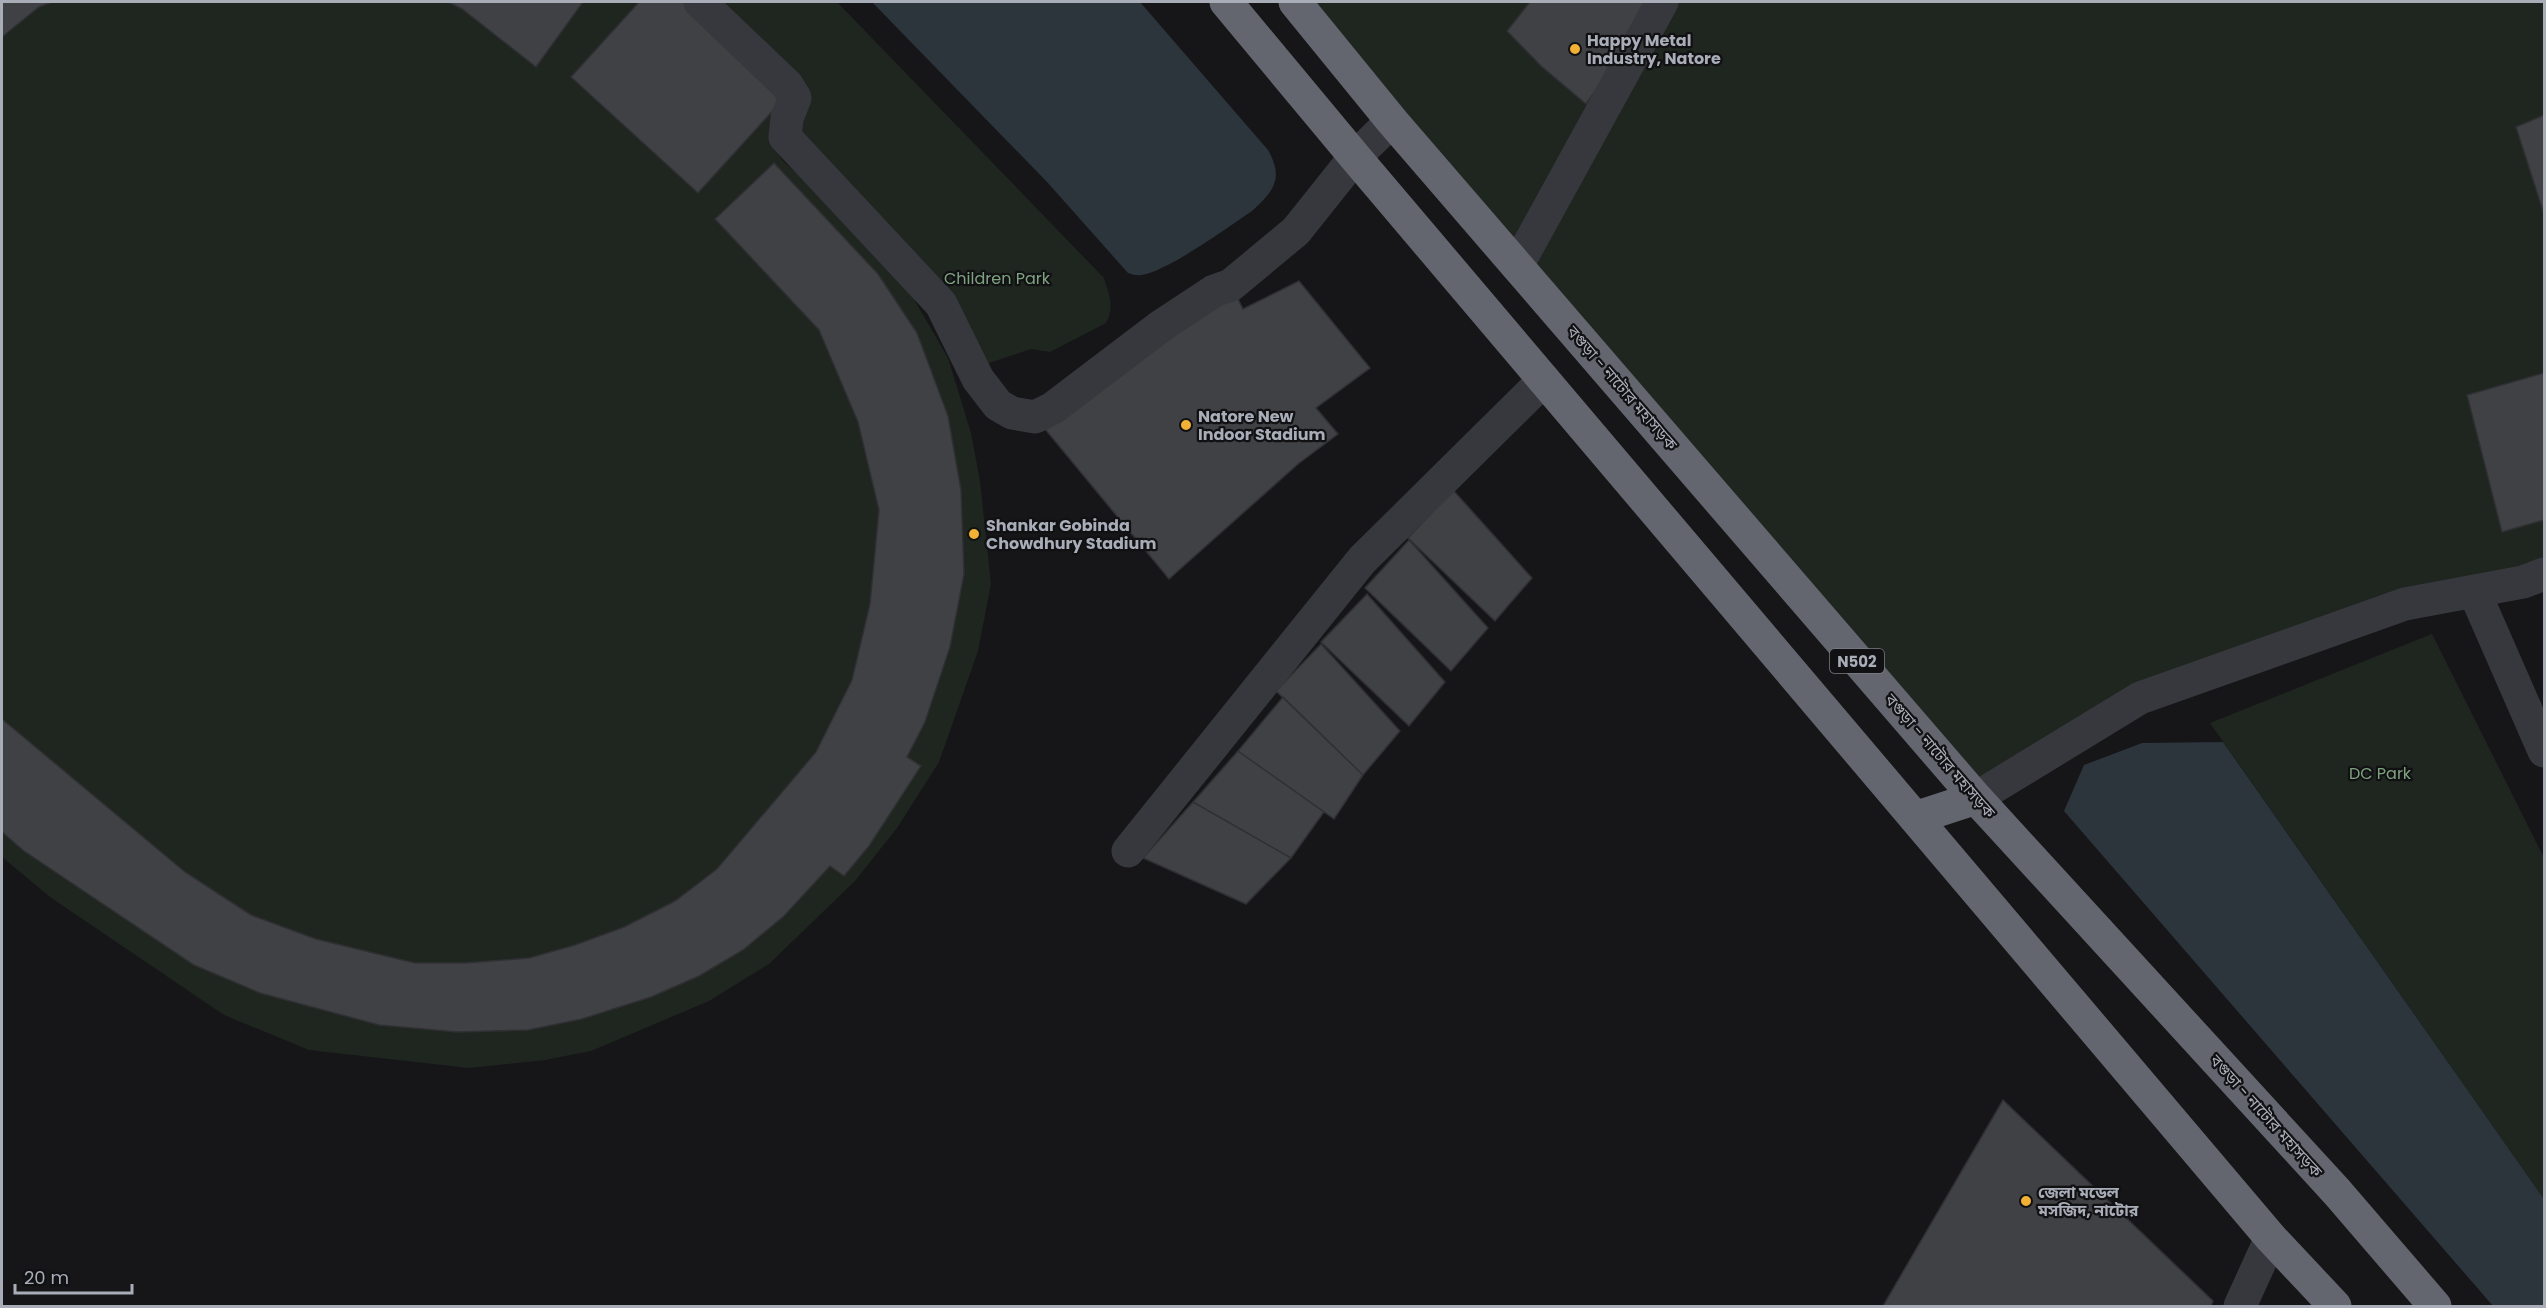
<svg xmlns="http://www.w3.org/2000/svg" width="2546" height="1308" font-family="Poppins,'Noto Sans Bengali',sans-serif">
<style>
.green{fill:#1e261f}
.water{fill:#2c353c}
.building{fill:#404145;stroke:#303034;stroke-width:1.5}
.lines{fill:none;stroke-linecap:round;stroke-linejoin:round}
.minor{stroke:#37383d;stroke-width:33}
.highway{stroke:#63666e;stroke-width:33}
.poi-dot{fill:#f2b134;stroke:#111113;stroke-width:2}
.labels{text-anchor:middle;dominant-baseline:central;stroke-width:4.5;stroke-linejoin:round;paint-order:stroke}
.shield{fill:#111113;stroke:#7b7e86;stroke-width:1.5}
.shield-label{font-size:15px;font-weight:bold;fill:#a8adb8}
.poi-label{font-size:16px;font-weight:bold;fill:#a8adb8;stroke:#111113;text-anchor:start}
.park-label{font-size:16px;fill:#7fa381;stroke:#111113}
.street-label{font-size:16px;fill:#a8adb8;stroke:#111113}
</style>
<rect width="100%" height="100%" fill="#161618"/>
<!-- green -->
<path class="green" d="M 52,2 L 448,2 L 462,9 L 536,67 L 583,2 L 639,2 L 571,77 L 698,193 L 780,80 L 770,141 L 783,161 L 852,223 L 908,289 L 948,358 L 971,433 L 980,481 L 991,584 L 978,651 L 939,762 L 897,828 L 855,881 L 769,964 L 709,1001 L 591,1051 L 545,1060 L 469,1068 L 309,1050 L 224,1015 L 50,897 L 2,857 L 2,832 L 24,851 L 194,965 L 260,993 L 528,1030 L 582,1019 L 651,997 L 743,950 L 784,916 L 830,866 L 844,876 L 869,846 L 921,766 L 907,757 L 964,574 L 961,490 L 948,416 L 917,333 L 878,274 L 774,163 L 715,219 L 819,330 L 858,422 L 879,510 L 870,604 L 852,680 L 816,752 L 717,869 L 675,901 L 624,927 L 575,945 L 529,958 L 465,963 L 415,963 L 316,939 L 251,915 L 185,872 L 2,719 L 2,37 L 39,7 Z
M 691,2 L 837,2 L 1104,278 C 1109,294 1115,307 1106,323 L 1050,352 L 1031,349 L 989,363 L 969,364 L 928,314 L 794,123 Z
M 1295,2 L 2544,2 L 2544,574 L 2140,698 L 1976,798 Z
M 2432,634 L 2544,858 L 2544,1199 L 2210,723 Z"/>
<!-- water -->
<path class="water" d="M 872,2 L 1140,2 L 1268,150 C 1284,178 1274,191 1252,211 C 1228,227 1167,272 1141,275 C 1136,276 1132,274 1128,273 L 1048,183 Z
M 2223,742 L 2544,1199 L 2544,1306 L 2493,1306 L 2064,811 L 2084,765 L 2142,743 Z"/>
<!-- building -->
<path class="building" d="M 2,2 L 52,2 L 39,7 L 2,37 Z
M 448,2 L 583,2 L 536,67 L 462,9 Z
M 639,2 L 684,2 L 787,95 L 698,193 L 571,77 Z
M 1530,2 L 1658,2 L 1586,104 L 1541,66 L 1507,31 Z
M 2544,115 L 2544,214 L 2516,127 Z
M 774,163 L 878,274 L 917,333 L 948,416 L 961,490 L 964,574 L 950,647 L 925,722 L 907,757 L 921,766 L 869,846 L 844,876 L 830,866 L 784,916 L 743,950 L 699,976 L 651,997 L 582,1019 L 528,1030 L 457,1032 L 379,1025 L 260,993 L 194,965 L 24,851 L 2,832 L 2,719 L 185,872 L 251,915 L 316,939 L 415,963 L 465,963 L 529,958 L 575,945 L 624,927 L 675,901 L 717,869 L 816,752 L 852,680 L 870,604 L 879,510 L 858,422 L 819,330 L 715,219 Z
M 1299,281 L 1370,368 L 1316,408 L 1338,434 L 1298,464 L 1169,579 L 1035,417 L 1231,285 L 1243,309 Z
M 2544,373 L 2544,520 L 2502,532 L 2467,395 Z
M 1453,490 L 1532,578 L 1495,621 L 1408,538 Z
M 1409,540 L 1488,628 L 1451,671 L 1365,588 Z
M 1367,594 L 1445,682 L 1409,726 L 1321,642 Z
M 1321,644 L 1400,731 L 1363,775 L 1276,691 Z
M 1283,697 L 1363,775 L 1334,819 L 1238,751 Z
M 1238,751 L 1324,812 L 1291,858 L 1193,802 Z
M 1193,802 L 1291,858 L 1246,904 L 1143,858 Z
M 2003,1100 L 2213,1301 L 2211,1306 L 1883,1306 Z"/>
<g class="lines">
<!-- minor -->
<path class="minor" d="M 700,2 L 787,85 L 795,98 L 787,118 L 785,137 L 941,304 L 978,379 L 998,405 L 1012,413 L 1035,417 L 1053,408 L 1161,326 L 1214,291 L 1231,285 L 1296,231 L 1355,157 L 1392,121
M 1517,266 L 1662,2
M 2474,591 L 2544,751
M 1976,798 L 2140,698 L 2405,604 L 2523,582 L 2544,574
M 1128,851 L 1362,560 L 1544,380
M 2240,1306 L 2271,1238"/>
<!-- highway -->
<path class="highway" d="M 1226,2 L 1355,157 L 2271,1238 L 2335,1306
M 1295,2 L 1392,121 L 1976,798 L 2337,1192 L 2435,1306
M 1915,818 L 1976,798"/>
</g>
<!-- markers -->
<g class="poi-dot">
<circle cx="1575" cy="49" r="6"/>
<circle cx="1186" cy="425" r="6"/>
<circle cx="974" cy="534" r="6"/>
<circle cx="2026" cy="1201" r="6"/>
</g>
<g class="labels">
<!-- shield labels -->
<rect class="shield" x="1830" y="649" width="54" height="24" rx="4.5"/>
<g class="shield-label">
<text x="1857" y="661">N502</text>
</g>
<!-- poi labels -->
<g class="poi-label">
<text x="1587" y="40">Happy Metal<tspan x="1587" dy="18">Industry, Natore</tspan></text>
<text x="1198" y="416">Natore New<tspan x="1198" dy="18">Indoor Stadium</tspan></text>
<text x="986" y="525">Shankar Gobinda<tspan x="986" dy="18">Chowdhury Stadium</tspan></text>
<text x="2038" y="1192">জেলা মডেল<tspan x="2038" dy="18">মসজিদ, নাটোর</tspan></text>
</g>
<!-- park labels -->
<g class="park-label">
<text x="997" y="278">Children Park</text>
<text x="2380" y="773">DC Park</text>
</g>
<!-- street labels -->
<g class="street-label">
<text transform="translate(1622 388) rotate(49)">বগুড়া - নাটোর মহাসড়ক</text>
<text transform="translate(1940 756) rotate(49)">বগুড়া - নাটোর মহাসড়ক</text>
<text transform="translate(2266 1116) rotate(48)">বগুড়া - নাটোর মহাসড়ক</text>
</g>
</g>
<!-- border -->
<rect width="2546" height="1308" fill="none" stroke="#a8adb8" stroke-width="6"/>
<!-- scale -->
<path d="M15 1284v9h117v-9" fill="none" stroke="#a8adb8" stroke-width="3"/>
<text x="24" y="1284" font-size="18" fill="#a8adb8" stroke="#111113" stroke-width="4.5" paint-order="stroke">20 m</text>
</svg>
